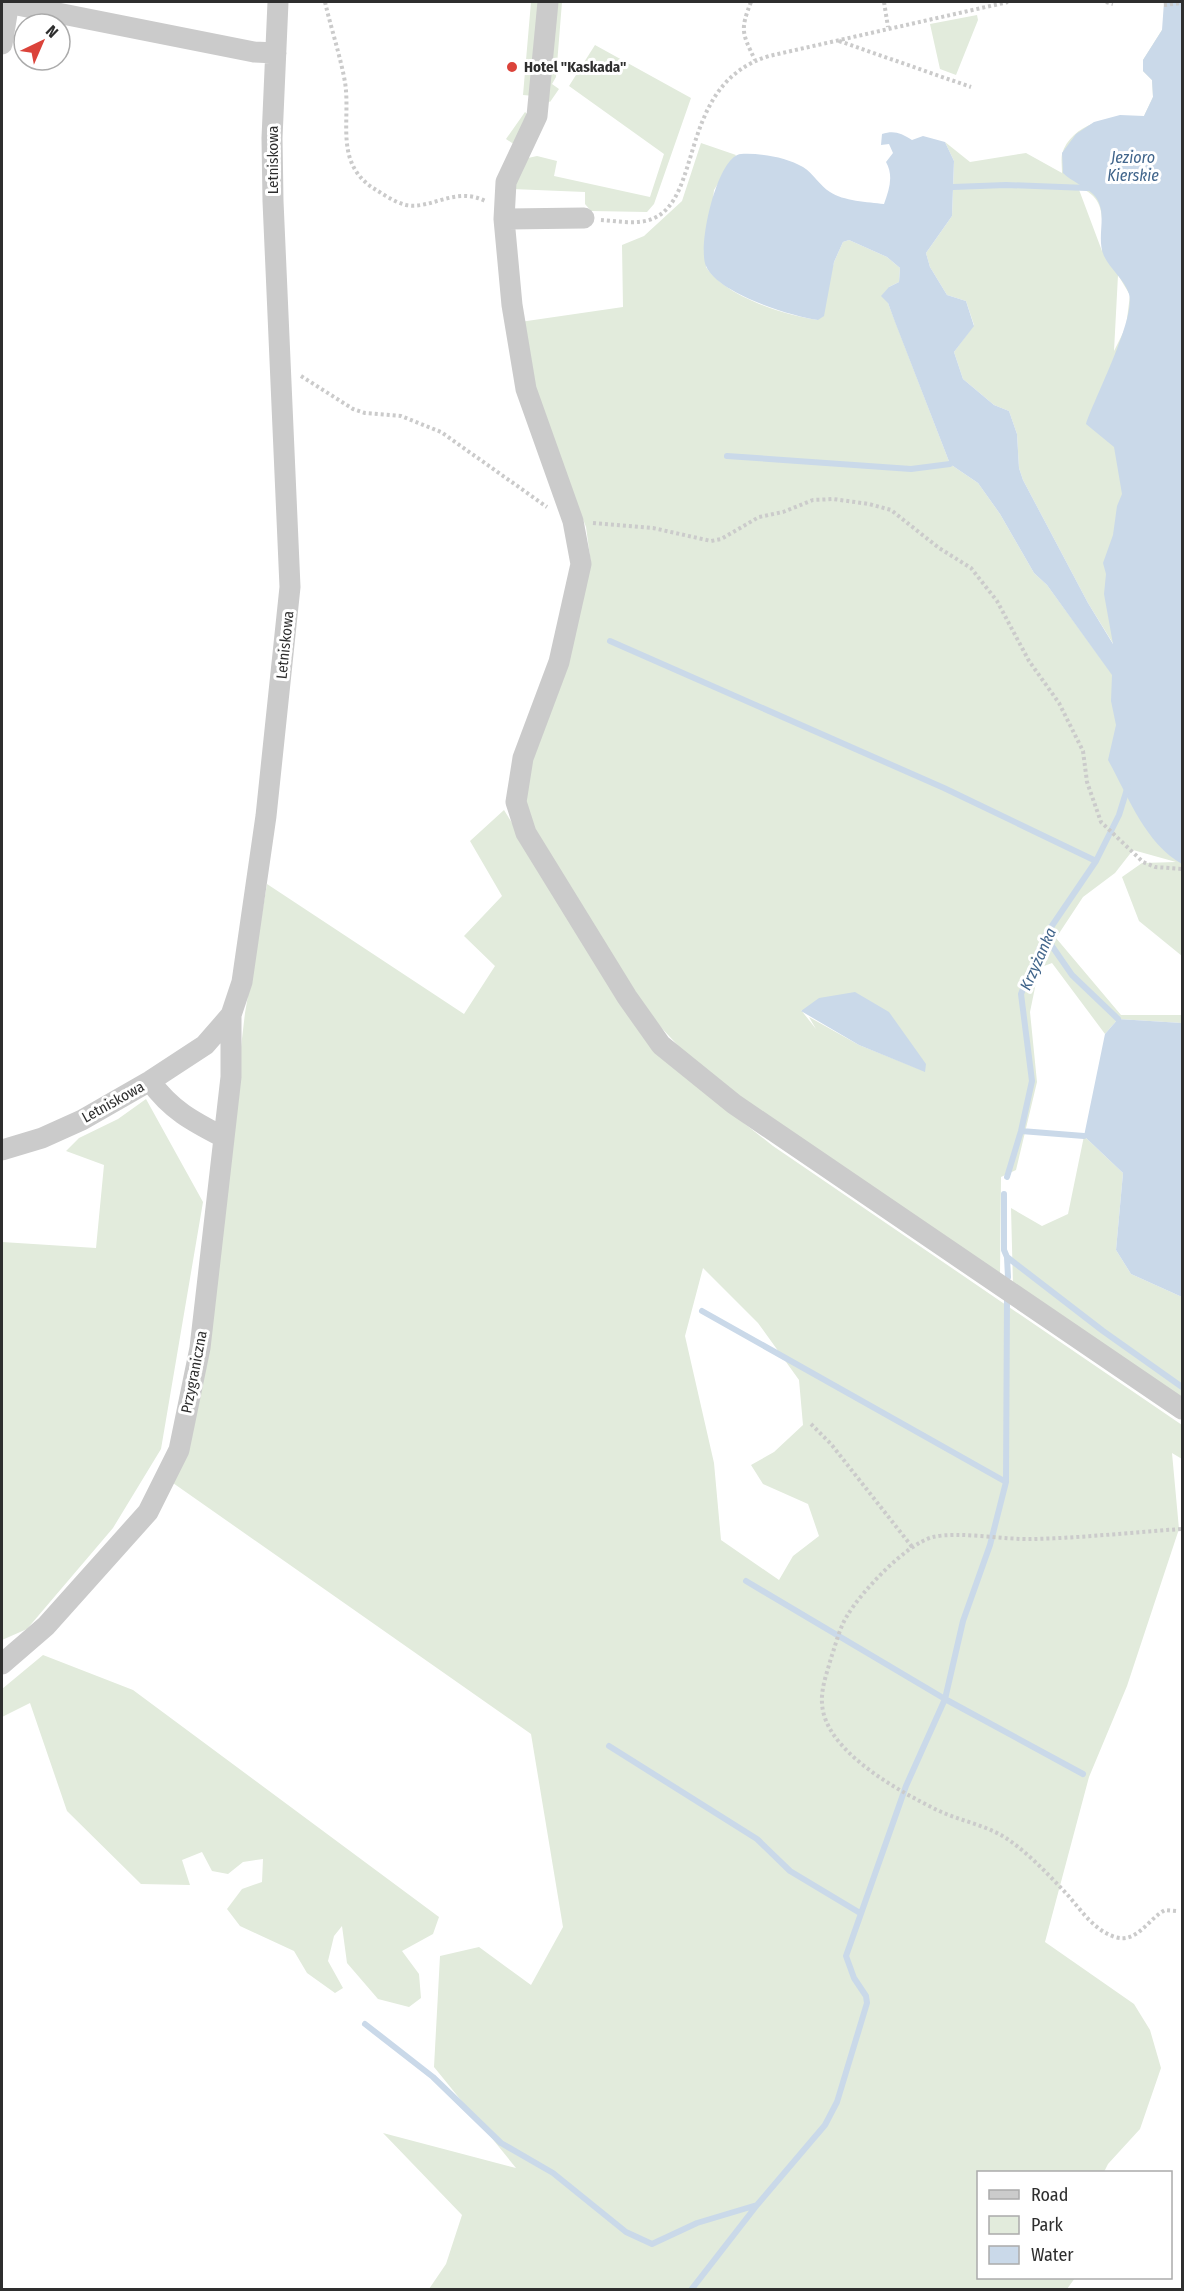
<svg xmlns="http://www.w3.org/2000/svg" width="1184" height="2291" font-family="'Fira Sans Condensed',sans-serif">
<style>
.green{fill:#e2ebdc;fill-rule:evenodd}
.water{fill:#cad9e9}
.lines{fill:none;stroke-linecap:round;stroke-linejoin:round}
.stream{stroke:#cad9e9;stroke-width:6}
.path{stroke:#cbcbcb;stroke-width:4;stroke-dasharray:3 3;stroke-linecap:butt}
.minor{stroke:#cbcbcb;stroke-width:21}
.poi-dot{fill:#db433a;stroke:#fff;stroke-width:2}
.labels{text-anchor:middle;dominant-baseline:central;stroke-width:6;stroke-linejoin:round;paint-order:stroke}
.poi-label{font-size:15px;font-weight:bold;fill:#2e2e2e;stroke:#fff;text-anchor:start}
.street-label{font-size:15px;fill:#2e2e2e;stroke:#fff}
.water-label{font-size:16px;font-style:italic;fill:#41658b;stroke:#fff}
</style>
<rect width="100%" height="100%" fill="#fff"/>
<!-- green -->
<path class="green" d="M 531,2 L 543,2 L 534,96 L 523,95 Z
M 554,2 L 562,2 L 556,77 L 552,84 L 559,89 L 550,102 L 545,99 Z
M 977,15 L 978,20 L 956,75 L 940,69 L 930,24 Z
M 1182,21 L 1182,956 L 1139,921 L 1122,877 L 1142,863 L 1176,862 L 1133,850 L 1115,873 L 1083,897 L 1056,938 L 1121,1015 L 1182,1015 L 1182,1023 L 1118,1019 L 1105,1034 L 1052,963 L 1039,968 L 1030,1012 L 1037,1082 L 1016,1170 L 1001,1177 L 1000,1276 L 774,1123 L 697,1066 L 643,1008 L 533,833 L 521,803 L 529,759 L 591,564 L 586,527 L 537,401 L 520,322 L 623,307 L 622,245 L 644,236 L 682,201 L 701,143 L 736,155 L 714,190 L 706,267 C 725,296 783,315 818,320 L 834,262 L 843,242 L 849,240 L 887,257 L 900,268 L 899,282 L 889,287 L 888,303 L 950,464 L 978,483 L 1000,514 L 1034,573 L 1047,585 L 1112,674 L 1114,645 L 1088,603 L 1023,480 L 1019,468 L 1017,434 L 1009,411 L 994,405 L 963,379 L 954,352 L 974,325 L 966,301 L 947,295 L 930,267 L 926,253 L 952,216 L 954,161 L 945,142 L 970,162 L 1026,153 L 1062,173 C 1062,167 1061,159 1062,154 C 1072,121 1116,115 1144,116 L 1153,97 L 1152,80 L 1143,71 L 1143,60 L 1162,30 ZM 1078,187 C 1109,198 1101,223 1102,251 ZM 1118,275 L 1130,295 L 1126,327 L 1114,351 ZM 801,1010 L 924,1071 L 859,1045 L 809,1017 L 816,1029 Z
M 595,45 L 691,98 L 654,204 L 647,212 L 591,211 L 585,204 L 585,192 L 512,189 L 528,158 L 537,156 L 557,161 L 554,176 L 650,197 L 664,154 L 569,86 Z
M 525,112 L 532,118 L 518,147 L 506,139 Z
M 504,810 L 579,931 L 707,1094 L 773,1146 L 1182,1425 L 1182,1459 L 1172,1453 L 1179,1529 L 1127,1686 L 1089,1777 L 1045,1942 L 1134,2004 L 1150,2030 L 1161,2068 L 1140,2129 L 1108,2164 L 1104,2172 L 978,2172 L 978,2278 L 1075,2278 L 1067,2289 L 429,2289 L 446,2264 L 462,2215 L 383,2133 L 516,2168 L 434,2067 L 440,1956 L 479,1947 L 531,1985 L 563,1927 L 531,1734 L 173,1483 L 207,1337 L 245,1013 L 267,884 L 464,1014 L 495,966 L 464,936 L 502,896 L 470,841 ZM 703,1268 L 758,1323 L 799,1380 L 803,1425 L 774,1452 L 751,1465 L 763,1484 L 808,1504 L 819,1536 L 793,1556 L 779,1580 L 721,1540 L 714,1463 L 685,1336 Z
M 146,1099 L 203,1202 L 161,1449 L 113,1528 L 27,1629 L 2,1640 L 2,1242 L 96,1248 L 104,1165 L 66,1151 L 79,1138 L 118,1119 Z
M 1084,1136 L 1123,1173 L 1116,1250 L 1131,1274 L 1182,1297 L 1182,1398 L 1013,1286 L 1011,1208 L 1042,1226 L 1068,1214 Z
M 43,1655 L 133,1690 L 439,1917 L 433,1934 L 402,1951 L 419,1974 L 421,1998 L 409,2007 L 378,1999 L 347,1963 L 342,1926 L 334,1936 L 328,1961 L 343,1988 L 335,1993 L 307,1973 L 294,1951 L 240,1926 L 227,1909 L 242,1889 L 262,1882 L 263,1859 L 243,1862 L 228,1874 L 212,1871 L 202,1852 L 182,1860 L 190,1885 L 141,1884 L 67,1811 L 30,1703 L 2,1717 L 2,1689 Z"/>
<!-- water -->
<path class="water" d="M 1164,2 L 1182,2 L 1182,864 C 1145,843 1128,796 1108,760 L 1116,725 L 1111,701 L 1112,675 L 1047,585 L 1034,573 L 1000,514 L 978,483 L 950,464 L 895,322 L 888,303 L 881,296 L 889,287 L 899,282 L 900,268 L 887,257 L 849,240 L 843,242 L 834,262 L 824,316 L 818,320 C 790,316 717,293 706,266 C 697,247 717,156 741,154 C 760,153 786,157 803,167 C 814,174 820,186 830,192 C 843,201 868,202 884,204 C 889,190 894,176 886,162 L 893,153 L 889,144 L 881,145 L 882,134 C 894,130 901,133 912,140 L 923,136 L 945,142 L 954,161 L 952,216 L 926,253 L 930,267 L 947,295 L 966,301 L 974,326 L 954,352 L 963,379 L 994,405 L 1009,411 L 1017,434 L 1019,468 L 1023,480 L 1088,603 L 1113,644 L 1104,594 L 1106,574 L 1103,563 L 1113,535 L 1117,506 L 1122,494 L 1114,447 L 1086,424 C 1095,397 1136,318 1129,294 C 1125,280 1110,269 1104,256 C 1095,236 1110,211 1093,194 C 1086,187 1071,181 1063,173 L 1062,153 L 1076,134 L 1094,122 L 1120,115 L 1144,116 L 1153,97 L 1152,80 L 1143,71 L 1143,60 L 1162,30 Z
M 855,992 L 889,1012 L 926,1064 L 925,1072 L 859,1045 L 801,1011 L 819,998 Z
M 1118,1019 L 1182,1023 L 1182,1297 L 1131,1274 L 1116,1250 L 1123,1173 L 1084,1136 L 1105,1034 Z"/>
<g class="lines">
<!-- stream -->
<path class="stream" d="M 953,187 L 1006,185 L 1087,188
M 727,456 L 911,469 L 950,464
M 610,641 L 944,788 L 1096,861
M 1045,936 L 1072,975 L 1118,1019
M 1021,1131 L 1084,1136
M 1007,1177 L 1021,1131 L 1032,1081 L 1021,994 L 1045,936 L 1096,861 L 1119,815 L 1128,786
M 1004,1194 L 1004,1250 L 1007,1257 L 1103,1331 L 1182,1387
M 1007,1257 L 1008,1277
M 702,1311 L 1006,1482
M 746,1581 L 945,1699 L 1083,1774
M 609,1746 L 757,1839 L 790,1871 L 860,1913
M 365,2024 L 433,2077 L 501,2143 L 553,2173 L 626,2232 L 652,2244 L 697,2223 L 757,2205
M 691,2290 L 757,2205 L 825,2125 L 837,2102 L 867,2003 L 866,1996 L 854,1978 L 846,1956 L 906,1786 L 945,1699 L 963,1621 L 990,1545 L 1006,1482 L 1007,1298"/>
<!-- path -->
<path class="path" d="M 325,2 C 331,28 340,55 345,82 C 351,121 334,162 373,188 C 383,194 394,202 406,205 C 431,210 457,185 487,202
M 751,2 C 740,30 742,33 755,60
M 884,2 L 888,27
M 1106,2 L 1113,4
M 1164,5 L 1182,3
M 839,41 L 971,87
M 601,220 C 617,221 637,225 652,219 C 704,199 677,84 769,56 L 1008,2
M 301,376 L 353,409 L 365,413 L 401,416 L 441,432 L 547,507
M 593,523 L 653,528 L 711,541 L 721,539 L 759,517 L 783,512 L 813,500 L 833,499 L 869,504 L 891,510 L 939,548 L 971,568 L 997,601 L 1029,661 L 1059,703 L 1083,751 L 1087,782 L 1101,822 L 1143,862 L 1155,867 L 1182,869
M 811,1424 L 831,1444 L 913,1548
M 1176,1911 L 1165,1910 C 1149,1918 1137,1944 1115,1937 C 1091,1929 1079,1906 1062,1889 C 1045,1871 1023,1848 1001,1835 C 981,1824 958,1820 937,1810 C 899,1791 824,1751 822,1703 C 821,1688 827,1673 831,1658 C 836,1644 839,1629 847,1616 C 861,1592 906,1544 933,1537 C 959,1531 1004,1540 1033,1539 C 1083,1538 1133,1532 1182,1529"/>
<!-- minor -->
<path class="minor" d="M 2,2 L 254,52 L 276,53
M 2,44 L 9,2
M 584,218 L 504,219 L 512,305 L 526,389 L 573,521 L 581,564 L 559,662 L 523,758 L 516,802 L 526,833 L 627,997 L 661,1045 L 734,1104 L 1182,1409
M 504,219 L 506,182 L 537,116 L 548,2
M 150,1081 C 171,1110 192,1121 223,1137
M 2,1150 L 42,1138 L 82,1120 L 150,1081 L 205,1045 L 231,1015 L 242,982 L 266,816 L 290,587 L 273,201 L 272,138 L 278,2
M 2,1664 L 46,1626 L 148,1512 L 179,1450 L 200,1348 L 231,1077 L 231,1015"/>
</g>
<!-- markers -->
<circle class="poi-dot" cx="512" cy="67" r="6"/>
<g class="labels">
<!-- poi labels -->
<g class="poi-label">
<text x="524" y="67">Hotel "Kaskada"</text>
</g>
<!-- street labels -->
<g class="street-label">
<text transform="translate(273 160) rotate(-90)">Letniskowa</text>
<text transform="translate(285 645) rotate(-84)">Letniskowa</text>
<text transform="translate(113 1102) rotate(-29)">Letniskowa</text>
<text transform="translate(194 1372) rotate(-79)">Przygraniczna</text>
</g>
<!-- water labels -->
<g class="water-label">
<text x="1133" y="157">Jezioro<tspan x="1133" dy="18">Kierskie</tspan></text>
<text transform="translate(1038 959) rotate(-66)">Krzyżanka</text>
</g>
</g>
<!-- border -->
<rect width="1184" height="2291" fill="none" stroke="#2e2e2e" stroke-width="6"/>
<!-- legend -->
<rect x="977" y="2171" width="195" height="108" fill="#ffffff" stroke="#ababab" stroke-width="1.5"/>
<rect x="989" y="2190" width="30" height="9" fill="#cbcbcb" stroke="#ababab" stroke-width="1.5"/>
<text x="1031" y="2201" font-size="18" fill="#2e2e2e">Road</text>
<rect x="989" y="2216" width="30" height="18" fill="#e2ebdc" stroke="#ababab" stroke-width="1.5"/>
<text x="1031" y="2231" font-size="18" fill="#2e2e2e">Park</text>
<rect x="989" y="2246" width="30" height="18" fill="#cad9e9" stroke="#ababab" stroke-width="1.5"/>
<text x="1031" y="2261" font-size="18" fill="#2e2e2e">Water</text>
<!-- north arrow -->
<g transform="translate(42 42) rotate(44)"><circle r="28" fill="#ffffff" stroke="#ababab" stroke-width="1.5"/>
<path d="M0-4.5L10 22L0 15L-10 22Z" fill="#db433a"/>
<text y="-9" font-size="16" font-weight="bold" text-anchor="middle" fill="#2e2e2e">N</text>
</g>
</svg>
